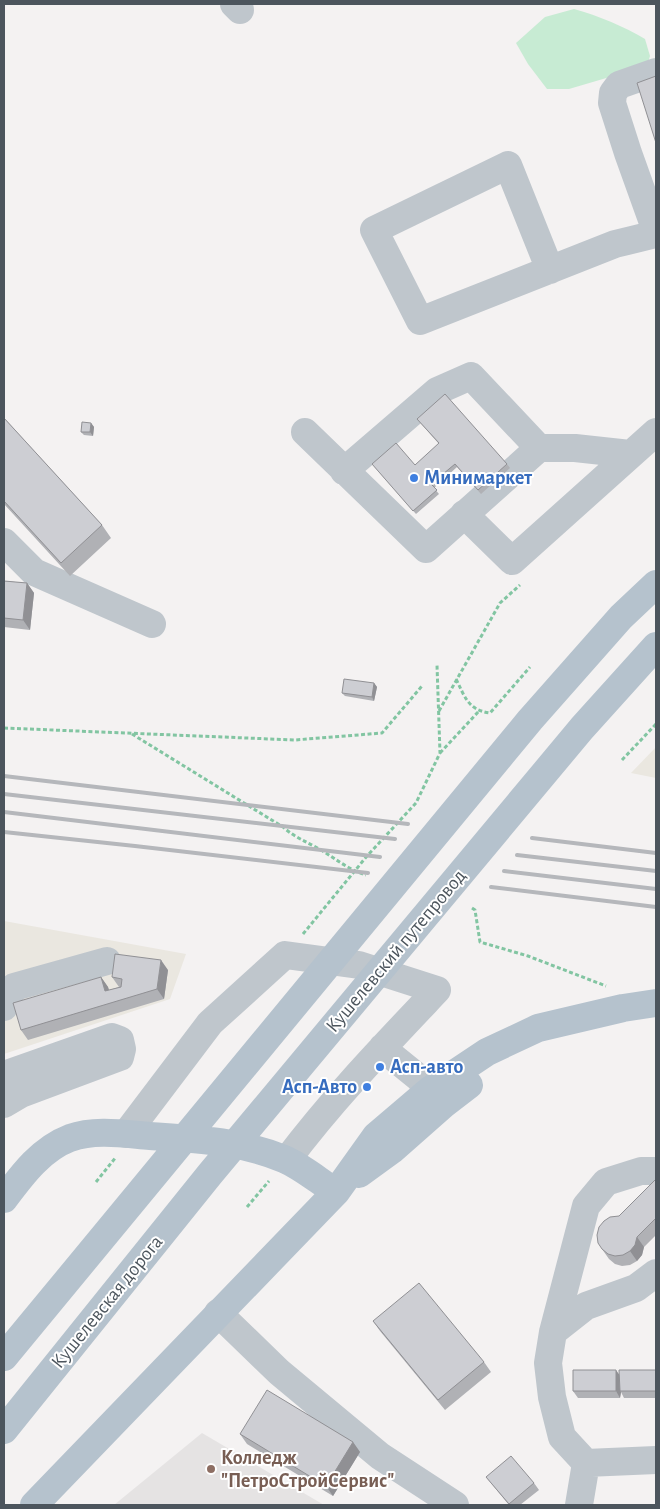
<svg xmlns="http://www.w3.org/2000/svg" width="660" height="1509" font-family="'Alegreya Sans',sans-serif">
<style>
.commercial{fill:#eae7e0}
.education{fill:#e5e3e3}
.green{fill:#c7ebd3}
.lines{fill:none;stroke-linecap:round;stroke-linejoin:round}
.path{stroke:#82c5a2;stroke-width:3;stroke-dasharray:4 2.5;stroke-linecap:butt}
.minor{stroke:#bfc6cc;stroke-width:28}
.major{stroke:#b5c2cd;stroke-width:28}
.rail{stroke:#b5b7bb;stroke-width:4}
.wall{fill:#b0b1b5}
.shaded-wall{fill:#909094}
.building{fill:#cdced3;stroke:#909094}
.shop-dot{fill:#3f7fe0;stroke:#fff;stroke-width:2}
.education-dot{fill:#8d6e63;stroke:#fff;stroke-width:2}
.labels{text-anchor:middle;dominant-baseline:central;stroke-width:4;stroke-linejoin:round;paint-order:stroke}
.shop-label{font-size:20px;font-weight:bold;fill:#366cbe;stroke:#fff;text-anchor:start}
.street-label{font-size:20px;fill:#4c555d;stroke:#fff}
.education-label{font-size:20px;font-weight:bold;fill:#785e54;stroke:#fff;text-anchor:start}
</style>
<rect width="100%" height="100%" fill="#f4f2f2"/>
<!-- commercial -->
<path class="commercial" d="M 656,747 L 656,778 L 631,773 Z
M 4,921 L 186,954 L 170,999 L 4,1054 Z"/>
<!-- education -->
<path class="education" d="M 202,1433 L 324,1505 L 114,1505 Z"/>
<!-- green -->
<path class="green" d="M 574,9 C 599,16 623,26 645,39 L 650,56 L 647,66 L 569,89 L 547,89 L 528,64 L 516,43 L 545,17 Z"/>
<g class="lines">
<!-- path -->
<path class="path" d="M 456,679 C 465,697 468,710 490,713 L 530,667
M 439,711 L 500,603 L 520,585
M 4,728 L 295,740 L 382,733 L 422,686
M 132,734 L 283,827 C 294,837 307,842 321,850 C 336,859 349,870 366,875
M 440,753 L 479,711
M 622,760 L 656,724
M 472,908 L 475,910 L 480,942 L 528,956 L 606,986
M 303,934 L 367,856 L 416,803 L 440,753 L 437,665
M 96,1182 L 116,1157
M 247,1207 L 269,1181"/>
<!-- minor -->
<path class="minor" d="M 234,4 L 240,10
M 656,72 L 619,85 L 613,93 L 612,103 L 628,153 L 656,231
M 550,270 L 508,165 L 374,230 L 420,321 L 615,244 L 656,234
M 305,432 L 426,549 L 539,448 L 575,448 L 630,454
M 344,471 L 437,391 L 471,376 L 539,448
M 464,514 L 512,561 L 656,432
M 4,542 L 34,572 L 152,624
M 4,1007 L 14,987 L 107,961
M 382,1048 L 419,1078 L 430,1090
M 4,1075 L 112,1037 L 120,1040 L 122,1049 L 120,1057 L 21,1094 L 4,1104
M 126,1134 L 210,1023 L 285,955 L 359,965 L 437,990 C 385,1045 332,1100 287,1160
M 656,1171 L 641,1171 L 606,1182 L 586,1206 L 553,1332 L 548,1363 L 552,1397 L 562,1437 L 586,1463 L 656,1460
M 218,1313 L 279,1372 L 380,1456 L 455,1505
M 553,1332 L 586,1306 L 636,1288 L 656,1273
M 579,1505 L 586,1463"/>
<!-- major -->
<path class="major" d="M 359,1174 L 392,1150 L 443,1105 L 469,1085
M 4,1199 C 22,1175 41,1149 70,1138 C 96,1129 124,1134 150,1136 C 196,1139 241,1141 284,1159 C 301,1166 320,1182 336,1192
M 4,1357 L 530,720 L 621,617 L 656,584
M 4,1430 L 210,1174 L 582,728 L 656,646
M 34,1505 L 336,1192 L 376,1136 L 430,1090 L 487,1052 L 538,1028 L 623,1008 L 656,1003"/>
<!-- rail -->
<path class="rail" d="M 4,776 L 408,824
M 4,794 L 395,839
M 4,812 L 380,857
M 4,832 L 135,846 L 368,873
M 532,838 L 656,853
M 517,855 L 656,871
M 504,871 L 656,889
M 491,887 L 656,907"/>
</g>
<!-- wall -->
<path class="wall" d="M 4,418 L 102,525 L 111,538 L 70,576 L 4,504 Z
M 417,419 L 507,464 L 510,468 L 481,494 L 457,467 L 434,488 L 439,494 L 416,514 L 372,464 L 415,465 L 439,444 Z
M 91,423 L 94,427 L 93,436 L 84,435 L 81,432 Z
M 4,581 L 27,583 L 34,593 L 30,630 L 4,627 Z
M 374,683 L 377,687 L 374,701 L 345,696 L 342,693 Z
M 168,970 L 164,999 L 28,1040 L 21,1030 L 101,977 L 108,987 L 109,990 L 119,987 L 112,977 Z
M 656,1179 L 656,1235 L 644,1247 L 642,1255 L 637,1261 L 630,1265 L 622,1266 L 615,1264 L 609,1259 L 602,1249 L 619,1216 Z
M 373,1321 L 484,1362 L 491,1372 L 445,1410 L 380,1331 Z
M 656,1370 L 656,1398 L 624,1398 L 621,1392 L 620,1398 L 578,1398 L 573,1391 L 619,1375 Z
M 240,1434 L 353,1442 L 360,1452 L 333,1496 L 247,1444 Z
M 486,1477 L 534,1483 L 539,1490 L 520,1505 L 509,1505 Z"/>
<!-- shaded-wall -->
<path class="shaded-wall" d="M 91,423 L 94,427 L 93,436 L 90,432 Z
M 27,583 L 34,593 L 30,630 L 23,620 Z
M 374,683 L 377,687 L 374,701 L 372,697 Z
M 161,960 L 168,970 L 164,999 L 157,989 Z
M 101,977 L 108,987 L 112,1001 L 105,991 Z
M 637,1237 L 644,1247 L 642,1255 L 637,1261 L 630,1251 Z
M 616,1370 L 621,1377 L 620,1391 L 621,1392 L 620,1398 L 616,1391 Z
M 353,1442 L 360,1452 L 333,1496 L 326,1486 Z"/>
<!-- building -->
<path class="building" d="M 656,76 L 656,143 L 637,83 Z
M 445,394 L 507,464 L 478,490 L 455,464 L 431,484 L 437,490 L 413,511 L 372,464 L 396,443 L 415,465 L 439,443 L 417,419 Z
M 4,418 L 102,525 L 61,563 L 4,501 Z
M 82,422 L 91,423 L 90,432 L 81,432 Z
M 4,581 L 27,583 L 23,620 L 4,618 Z
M 344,679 L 374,683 L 372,697 L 342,693 Z
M 115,954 L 161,960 L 157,989 L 21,1030 L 13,1003 L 101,977 L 105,991 L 121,987 L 122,979 L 112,977 Z
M 656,1179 L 656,1218 L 637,1237 L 635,1245 L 630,1251 L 623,1255 L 615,1256 L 608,1254 L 602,1249 L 598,1243 L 597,1235 L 599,1227 L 604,1221 L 610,1217 L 619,1216 Z
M 419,1283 L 484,1362 L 438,1400 L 373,1321 Z
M 573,1370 L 616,1370 L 616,1391 L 573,1391 Z
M 619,1370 L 656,1370 L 656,1391 L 620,1391 Z
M 267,1390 L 353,1442 L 326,1486 L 240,1434 Z
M 511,1456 L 534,1483 L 509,1504 L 486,1477 Z"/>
<!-- markers -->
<g class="shop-dot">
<circle cx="414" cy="478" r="5"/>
<circle cx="380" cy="1067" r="5"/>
<circle cx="367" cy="1087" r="5"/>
</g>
<circle class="education-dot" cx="211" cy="1469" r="5"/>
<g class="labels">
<!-- shop labels -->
<g class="shop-label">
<text x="424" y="478">Минимаркет</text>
<text x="390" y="1067">Асп-авто</text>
<text x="357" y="1087" text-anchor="end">Асп-Авто</text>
</g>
<!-- street labels -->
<g class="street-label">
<text transform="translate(396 951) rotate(-50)">Кушелевский путепровод</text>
<text transform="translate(107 1302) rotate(-51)">Кушелевская дорога</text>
</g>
<!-- education labels -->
<g class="education-label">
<text x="221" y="1458">Колледж<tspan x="221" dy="23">"ПетроСтройСервис"</tspan></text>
</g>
</g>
<!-- border -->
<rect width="660" height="1509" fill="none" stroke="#4c555d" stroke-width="10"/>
</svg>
